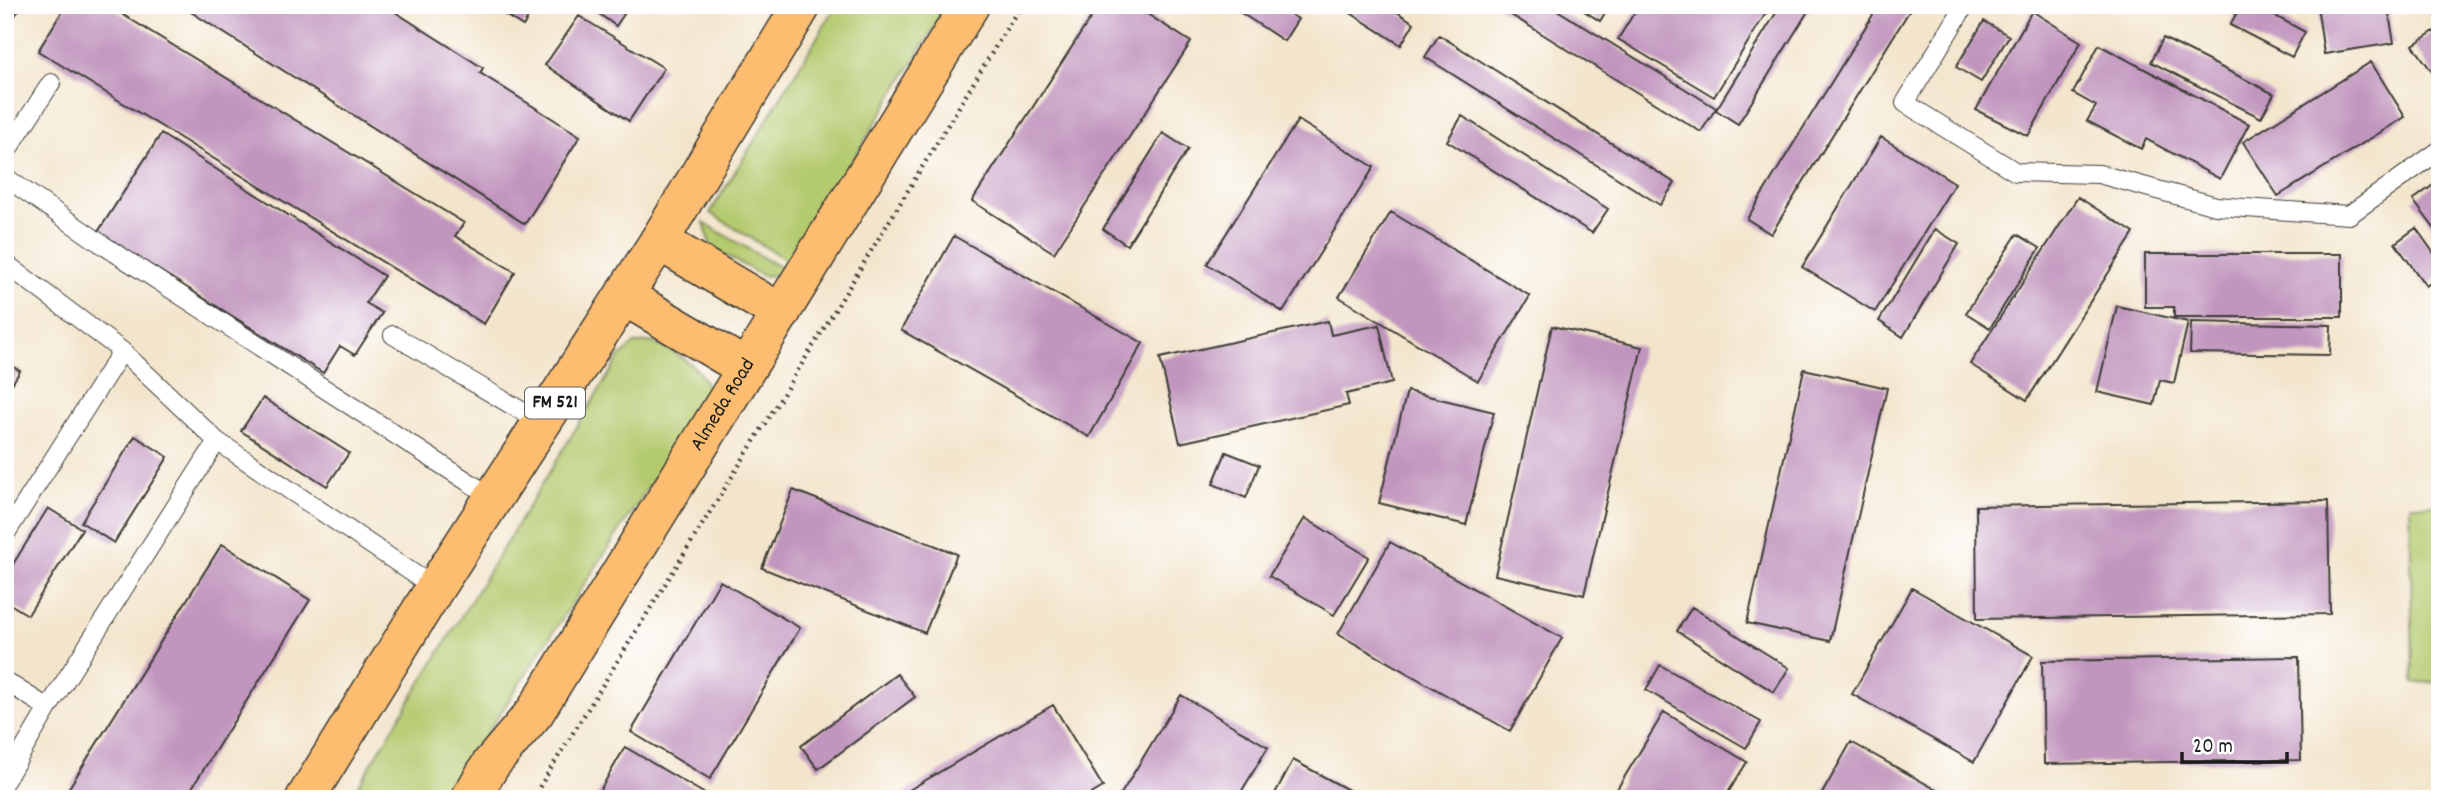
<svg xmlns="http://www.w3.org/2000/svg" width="2445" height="804" font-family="Dekko,sans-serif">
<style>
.green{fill:#b4ca6e;stroke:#687345;stroke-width:2}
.building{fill:#c196be}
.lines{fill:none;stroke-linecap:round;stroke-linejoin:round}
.service-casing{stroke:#3c3a36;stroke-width:20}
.primary-casing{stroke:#3c3a36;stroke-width:41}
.path{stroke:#3c3a36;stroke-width:4.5;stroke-dasharray:2 5;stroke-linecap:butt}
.service{stroke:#fff;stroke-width:18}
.primary{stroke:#fcbd6f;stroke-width:38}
.labels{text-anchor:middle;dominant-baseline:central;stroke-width:5;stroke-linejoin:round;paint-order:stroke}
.shield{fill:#fff;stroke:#606060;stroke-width:2}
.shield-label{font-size:19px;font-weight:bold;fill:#1c1c1c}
.street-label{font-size:21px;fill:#1c1c1c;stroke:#fff}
</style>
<rect width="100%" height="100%" fill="#fff"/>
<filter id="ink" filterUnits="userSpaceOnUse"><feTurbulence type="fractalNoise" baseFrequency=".0143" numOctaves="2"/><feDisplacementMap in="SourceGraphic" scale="14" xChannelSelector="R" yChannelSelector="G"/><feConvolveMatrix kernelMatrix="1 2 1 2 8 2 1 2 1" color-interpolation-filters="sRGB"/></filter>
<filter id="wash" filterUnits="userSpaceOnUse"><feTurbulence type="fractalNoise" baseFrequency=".00686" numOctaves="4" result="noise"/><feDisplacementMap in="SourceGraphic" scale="28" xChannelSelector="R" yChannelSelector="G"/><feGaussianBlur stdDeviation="1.57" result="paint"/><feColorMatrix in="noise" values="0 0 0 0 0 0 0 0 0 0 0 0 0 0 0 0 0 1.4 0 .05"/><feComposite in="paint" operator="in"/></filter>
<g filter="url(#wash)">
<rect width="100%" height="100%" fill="#f3e5cc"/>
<!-- green -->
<path class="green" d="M 837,5 L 948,5 L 790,262 L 710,213 Z
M 704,223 L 784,270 L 782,274 L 763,276 L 711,247 Z
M 649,342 C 666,346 690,360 701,375 C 704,379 706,385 708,390 L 707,397 L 444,799 L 350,799 L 619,358 L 634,344 Z
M 2410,505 L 2440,505 L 2440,682 L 2413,683 Z"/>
<g id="blocks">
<!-- building -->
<path class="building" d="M 5,5 L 23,5 L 5,28 Z
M 66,5 L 107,5 L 464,223 L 455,236 L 515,272 L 484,324 L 38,51 Z
M 180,5 L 384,5 L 483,68 L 480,73 L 580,136 L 525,224 Z
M 489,5 L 536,5 L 523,26 Z
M 587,5 L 630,5 L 616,26 Z
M 1099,5 L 1133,5 L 1191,42 L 1054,253 L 972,201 Z
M 1229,5 L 1276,5 L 1298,19 L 1284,41 Z
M 1338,5 L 1386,5 L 1414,23 L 1401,45 Z
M 1495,5 L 1549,5 L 1716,108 L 1701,132 Z
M 1575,5 L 1610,5 L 1600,21 Z
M 1639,5 L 1771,5 L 1714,97 L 1618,39 Z
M 1781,5 L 1812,5 L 1738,124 L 1716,110 Z
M 1879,5 L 1913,5 L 1771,234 L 1747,219 Z
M 2241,5 L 2255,5 L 2305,32 L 2292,57 L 2230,25 Z
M 2317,5 L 2369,5 L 2370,11 L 2388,8 L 2394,43 L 2324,54 Z
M 2435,5 L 2440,5 L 2440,21 L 2430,8 Z
M 2032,11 L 2081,42 L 2028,136 L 1976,110 Z
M 579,16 L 664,68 L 629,121 L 545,65 Z
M 1984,21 L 2009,36 L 1981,82 L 1956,67 Z
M 2434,31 L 2440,39 L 2440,77 L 2437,79 L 2413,45 Z
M 1439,35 L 1675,183 L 1660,205 L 1425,57 Z
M 2163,38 L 2274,94 L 2261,118 L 2151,62 Z
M 2099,45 L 2249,124 L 2220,179 L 2146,139 L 2141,149 L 2087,121 L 2096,106 L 2073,93 Z
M 2371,62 L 2405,117 L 2278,196 L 2243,142 Z
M 1462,116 L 1608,209 L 1592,233 L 1447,141 Z
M 1298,120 L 1374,167 L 1283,312 L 1207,264 Z
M 1163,133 L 1188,149 L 1127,245 L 1103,229 Z
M 161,134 L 384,276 L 366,303 L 382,313 L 355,355 L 340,346 L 323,373 L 98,232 Z
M 1881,137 L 1955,183 L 1875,312 L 1802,267 Z
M 2440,180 L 2440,236 L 2413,200 Z
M 2078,197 L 2134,233 L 2027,400 L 1970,364 Z
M 1391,212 L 1530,296 L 1478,381 L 1339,297 Z
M 2416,228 L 2440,262 L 2440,276 L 2426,286 L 2395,243 Z
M 1935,229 L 1959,244 L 1903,337 L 1879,321 Z
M 2017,234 L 2040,248 L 1990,328 L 1966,313 Z
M 954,236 L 1143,343 L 1089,437 L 901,330 Z
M 2145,254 L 2342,254 L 2342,317 L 2174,317 L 2174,307 L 2145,307 Z
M 2117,306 L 2188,322 L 2174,383 L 2160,380 L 2154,405 L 2097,392 Z
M 1328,321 L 1331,335 L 1379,325 L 1392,383 L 1346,394 L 1349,405 L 1180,443 L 1160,358 Z
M 2191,322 L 2331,325 L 2330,355 L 2190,353 Z
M 1552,326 L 1642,347 L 1584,595 L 1495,575 Z
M 5,362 L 20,371 L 5,395 Z
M 1804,369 L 1887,388 L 1830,641 L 1747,623 Z
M 1407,391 L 1494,412 L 1466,525 L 1379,503 Z
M 263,398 L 349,453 L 327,486 L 241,431 Z
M 135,436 L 168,457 L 114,543 L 81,522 Z
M 1226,452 L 1259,465 L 1246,498 L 1213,484 Z
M 793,490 L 957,554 L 925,633 L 762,568 Z
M 2328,501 L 2330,614 L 1977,619 L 1976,506 Z
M 48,508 L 82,529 L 28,615 L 5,601 L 5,577 Z
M 1305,518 L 1369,557 L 1334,615 L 1269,576 Z
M 1390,542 L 1562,638 L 1510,731 L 1338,634 Z
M 222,544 L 310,600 L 185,799 L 62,799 Z
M 720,581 L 800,628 L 710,779 L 631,732 Z
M 1912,588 L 2033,656 L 1974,762 L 1852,694 Z
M 1692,607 L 1789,668 L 1774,692 L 1677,631 Z
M 2299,657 L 2301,760 L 2044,764 L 2042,661 Z
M 1660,665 L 1761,722 L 1746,748 L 1646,690 Z
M 897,674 L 915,697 L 818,769 L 801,746 Z
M 1181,695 L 1268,747 L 1237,799 L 1118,799 Z
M 1053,705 L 1103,787 L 1083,799 L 908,799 L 904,793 Z
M 1664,712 L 1747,762 L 1724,799 L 1611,799 Z
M 1851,742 L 1953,799 L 1819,799 Z
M 625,747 L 705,794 L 702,799 L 595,799 Z
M 1293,760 L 1365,799 L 1272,799 Z"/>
</g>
</g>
<g filter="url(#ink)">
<use href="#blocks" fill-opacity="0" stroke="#3c3a36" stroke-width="2"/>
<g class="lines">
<defs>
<path id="service" d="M 1965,5 L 1905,103 L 2016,172 L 2099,174 L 2216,206 L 2349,215 L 2440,150
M 5,154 L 51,83
M 5,177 L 100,243 L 493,498
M 5,263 L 122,351 L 217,441 L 435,588
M 393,335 L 542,423
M 5,535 L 122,351
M 5,681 L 48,708
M 5,781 L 48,708 L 217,441"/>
<g id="primary">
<path d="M 659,241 L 781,313"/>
<path d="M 624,296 L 746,368"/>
<path d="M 305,799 L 435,588 L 659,241 L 802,5"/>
<path id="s1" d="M 470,799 L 491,764 L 535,712 L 970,5"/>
</g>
</defs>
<!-- service casing -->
<use href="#service" class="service-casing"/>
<!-- primary casing -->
<use href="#primary" class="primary-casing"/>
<!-- path -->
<path class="path" d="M 532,799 L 818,338 L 1021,5"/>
<!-- service -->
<use href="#service" class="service"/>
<!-- primary -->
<use href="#primary" class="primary"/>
</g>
</g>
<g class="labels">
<!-- shield labels -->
<rect class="shield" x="525" y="387.5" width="60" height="31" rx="5"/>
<g class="shield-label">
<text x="555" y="403">FM 521</text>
</g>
<!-- street labels -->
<g class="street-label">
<text stroke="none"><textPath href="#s1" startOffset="469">Almeda Road</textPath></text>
</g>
</g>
<!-- margin -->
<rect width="2445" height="804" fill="none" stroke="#fff" stroke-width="28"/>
<!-- scale -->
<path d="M2182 752v10h105v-10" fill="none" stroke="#1c1c1c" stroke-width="3.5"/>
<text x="2193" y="752" font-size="21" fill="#1c1c1c" stroke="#ffffff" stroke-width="5" paint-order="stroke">20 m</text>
</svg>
